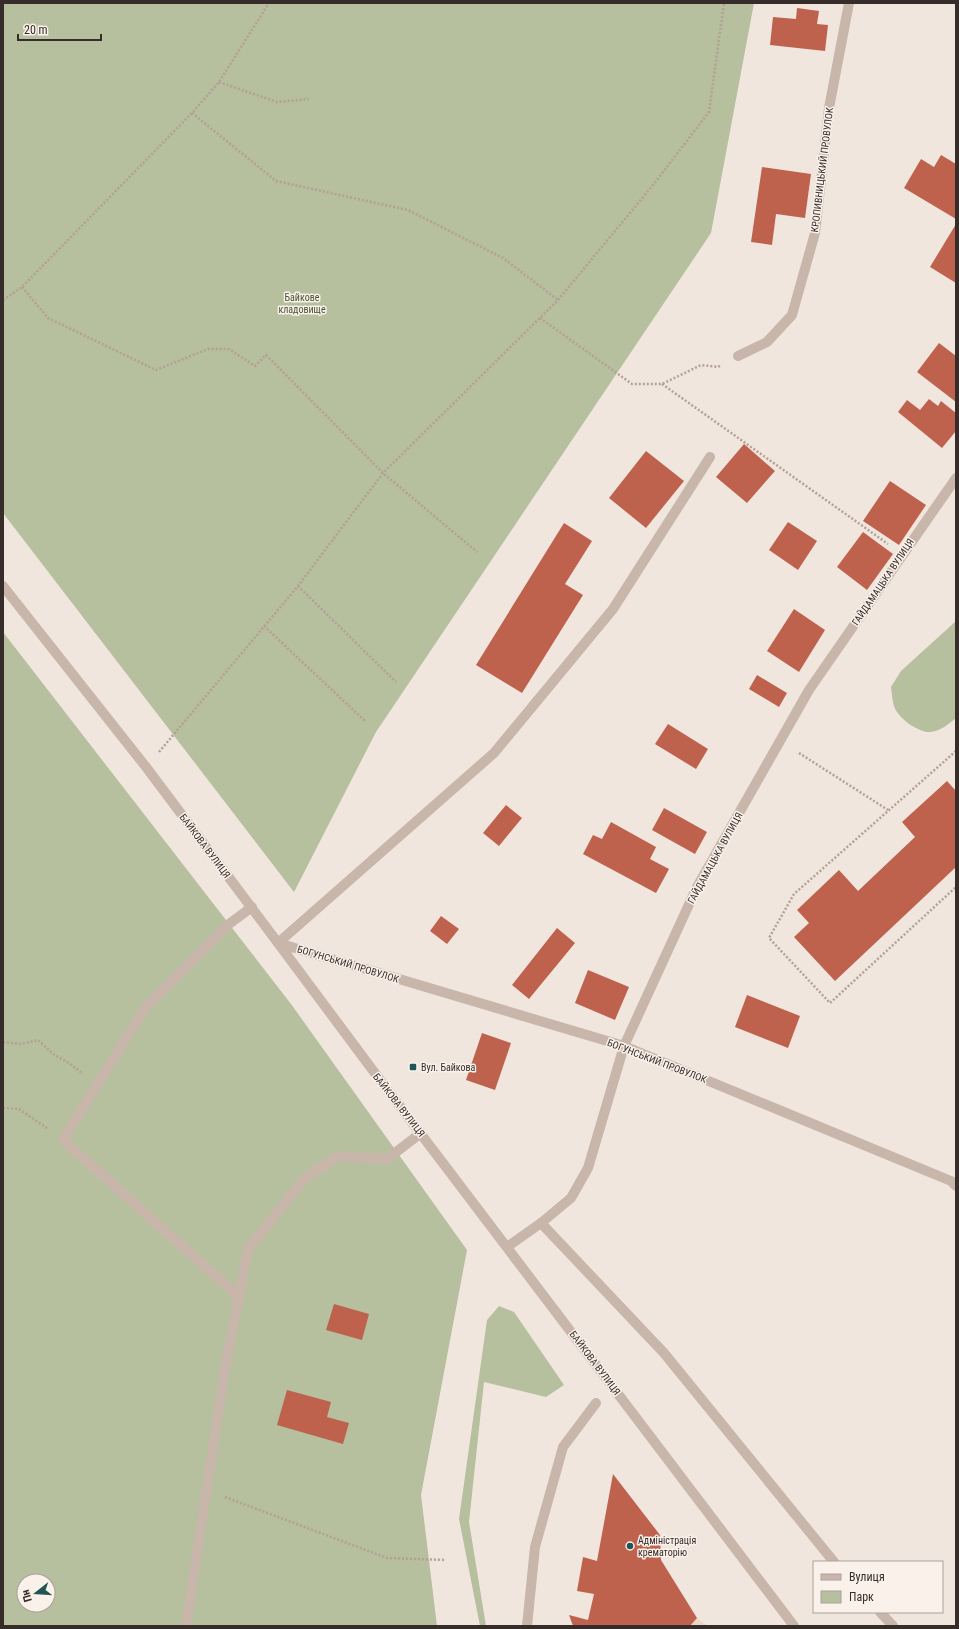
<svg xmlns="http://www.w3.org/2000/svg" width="959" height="1629" font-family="'Roboto Condensed',sans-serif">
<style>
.green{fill:#b6bf9e;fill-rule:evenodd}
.plaza{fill:#e8d6c6}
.building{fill:#be624e}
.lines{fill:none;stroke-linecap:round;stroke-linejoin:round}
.path{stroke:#b4a094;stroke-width:2.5;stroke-dasharray:2 2;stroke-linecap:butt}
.lane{stroke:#c8b6aa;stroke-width:10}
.street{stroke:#c8b6aa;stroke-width:10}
.poi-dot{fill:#215555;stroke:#f9f1ea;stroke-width:1.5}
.labels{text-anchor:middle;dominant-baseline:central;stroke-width:3;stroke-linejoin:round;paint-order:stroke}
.street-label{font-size:10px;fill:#362c29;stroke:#f9f1ea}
.park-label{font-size:10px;fill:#48532f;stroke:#f9f1ea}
.poi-label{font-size:10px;fill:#362c29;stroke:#f9f1ea;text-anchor:start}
</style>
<rect width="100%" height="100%" fill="#f1e6de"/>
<!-- green -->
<path class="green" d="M 3,3 L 754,3 L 711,233 L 376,732 L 294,892 L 3,513 Z
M 956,621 L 956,718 C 949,724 940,731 931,732 C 918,733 898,718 894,706 C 892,700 892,693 891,687 L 901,671 Z
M 3,632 L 291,1004 L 467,1250 L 421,1495 L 437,1626 L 3,1626 ZM 24,1581 L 48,1581 L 48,1605 L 24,1605 Z
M 499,1306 L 514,1312 L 564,1385 L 546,1397 L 484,1382 L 469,1522 L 486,1626 L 480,1626 L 459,1519 L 487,1320 Z"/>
<!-- plaza -->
<path class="plaza" d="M 697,1618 L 708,1626 L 690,1626 Z"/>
<!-- building -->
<path class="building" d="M 797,8 L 819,11 L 817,24 L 828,25 L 825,51 L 770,45 L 773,17 L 796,19 Z
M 941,155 L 956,164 L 956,219 L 904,188 L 921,159 L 934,167 Z
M 762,167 L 811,174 L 805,218 L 776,214 L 772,245 L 751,242 Z
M 956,224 L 956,283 L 930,267 Z
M 939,343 L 956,356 L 956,402 L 917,372 Z
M 929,399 L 938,406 L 941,401 L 956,413 L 956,431 L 942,448 L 898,412 L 907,400 L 920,410 Z
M 744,444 L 775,471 L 747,503 L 716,477 Z
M 646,451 L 684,481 L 646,528 L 609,498 Z
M 890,481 L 926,505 L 899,545 L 863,521 Z
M 788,522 L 817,541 L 798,570 L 769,550 Z
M 564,523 L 592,541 L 565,584 L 583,595 L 522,693 L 476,665 Z
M 863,532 L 893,554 L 867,590 L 837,567 Z
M 794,609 L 825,630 L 799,672 L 767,651 Z
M 757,675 L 787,693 L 779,707 L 749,689 Z
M 668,724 L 708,749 L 696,769 L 655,744 Z
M 947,781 L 956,791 L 956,867 L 835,981 L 794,937 L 809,923 L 797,910 L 839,870 L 858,891 L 915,837 L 902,822 Z
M 506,805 L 522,818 L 499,846 L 483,833 Z
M 664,808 L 707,832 L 695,854 L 652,830 Z
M 611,822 L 656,847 L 650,859 L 669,869 L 656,893 L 583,854 L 593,835 L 602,839 Z
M 441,916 L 459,929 L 447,944 L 430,931 Z
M 557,928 L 575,943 L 529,999 L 512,985 Z
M 588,970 L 629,987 L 615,1020 L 575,1003 Z
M 747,995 L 800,1016 L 788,1048 L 735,1027 Z
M 482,1033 L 511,1043 L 495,1090 L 466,1080 Z
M 334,1304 L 369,1314 L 362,1340 L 326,1330 Z
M 287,1390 L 331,1402 L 327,1417 L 349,1423 L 343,1444 L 277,1425 Z
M 613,1474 L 660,1535 L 661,1560 L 697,1618 L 690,1626 L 573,1626 L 569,1615 L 588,1620 L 594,1594 L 577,1591 L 583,1557 L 597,1561 Z"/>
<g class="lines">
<!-- path -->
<path class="path" d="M 219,82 L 277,102 L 309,99
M 192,113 L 276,181 L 408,210 L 503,258 L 558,300
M 22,287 L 48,318 L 156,370 L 208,349 L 229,349 L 255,366 L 266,355 L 383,473 L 477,552
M 3,300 L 22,287 L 192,113 L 219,82 L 269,3
M 540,318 L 632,384 L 662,384 L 701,365 L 718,367 L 721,365
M 662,384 L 888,544
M 298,586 L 396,682
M 264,626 L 365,721
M 956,751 L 794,894 L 769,938 L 830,1003 L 956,887
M 159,752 L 298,586 L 383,473 L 558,300 L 653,185 L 709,112 L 724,3
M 799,753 L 888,810
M 3,1042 L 21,1044 L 38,1040 L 53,1054 L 69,1063 L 83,1074
M 3,1108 L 19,1109 L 48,1129
M 225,1497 L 387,1558 L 446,1560"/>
<!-- lane -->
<path class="lane" d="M 278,943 L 494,753 L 613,609 L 710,457
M 541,1223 L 664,1353 L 834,1562
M 239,1297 L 63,1140 L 145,1008 L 229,924 L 252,907
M 880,1612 L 893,1626
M 186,1626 L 224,1374 L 248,1249 L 305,1178 L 338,1156 L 387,1159 L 421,1133
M 527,1626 L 535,1547 L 563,1447 L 596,1403"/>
<!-- street -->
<path class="street" d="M 738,356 L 767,342 L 792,315 L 815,233 L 829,108 L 849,3
M 3,586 L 146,767 L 278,943 L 386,1088 L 794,1626
M 278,943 L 624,1046 L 951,1181 L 956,1186
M 507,1247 L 541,1223 L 571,1198 L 588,1168 L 624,1046 L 697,887 L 809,690 L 956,478"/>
</g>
<!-- markers -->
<g class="poi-dot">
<rect x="409" y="1063" width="8" height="8" rx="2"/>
<circle cx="630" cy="1546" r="4"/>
</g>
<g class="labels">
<!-- street labels -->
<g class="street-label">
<text transform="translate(822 170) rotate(-83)">КРОПИВНИЦЬКИЙ ПРОВУЛОК</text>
<text transform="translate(883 582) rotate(-56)">ГАЙДАМАЦЬКА ВУЛИЦЯ</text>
<text transform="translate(205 846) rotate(53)">БАЙКОВА ВУЛИЦЯ</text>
<text transform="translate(715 858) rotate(-61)">ГАЙДАМАЦЬКА ВУЛИЦЯ</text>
<text transform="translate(348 964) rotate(17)">БОГУНСЬКИЙ ПРОВУЛОК</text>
<text transform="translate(657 1061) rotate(21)">БОГУНСЬКИЙ ПРОВУЛОК</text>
<text transform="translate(399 1105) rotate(52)">БАЙКОВА ВУЛИЦЯ</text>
<text transform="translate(595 1363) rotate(53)">БАЙКОВА ВУЛИЦЯ</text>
</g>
<!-- park labels -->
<g class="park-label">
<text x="302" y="297">Байкове<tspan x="302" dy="12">кладовище</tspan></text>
</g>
<!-- poi labels -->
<g class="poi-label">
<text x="421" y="1067">Вул. Байкова</text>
<text x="638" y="1540">Адміністрація<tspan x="638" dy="12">крематорію</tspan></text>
</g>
</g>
<!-- border -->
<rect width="959" height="1629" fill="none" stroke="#362c29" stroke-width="8"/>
<!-- legend -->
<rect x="813" y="1561" width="130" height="52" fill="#f9f1ea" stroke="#aba29d"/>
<rect x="821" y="1574" width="20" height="6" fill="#c8b6aa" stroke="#aba29d"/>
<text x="849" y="1581" font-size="12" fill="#362c29">Вулиця</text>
<rect x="821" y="1591" width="20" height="12" fill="#b6bf9e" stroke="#aba29d"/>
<text x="849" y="1601" font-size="12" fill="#362c29">Парк</text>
<!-- north arrow -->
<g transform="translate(36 1593) rotate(253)"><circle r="19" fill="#f9f1ea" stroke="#aba29d"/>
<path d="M0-3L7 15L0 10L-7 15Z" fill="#215555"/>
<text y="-6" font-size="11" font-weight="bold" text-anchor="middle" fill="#362c29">Пн</text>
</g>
<!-- scale -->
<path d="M18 34v6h83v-6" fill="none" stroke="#362c29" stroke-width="2"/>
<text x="24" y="34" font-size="12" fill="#362c29" stroke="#f9f1ea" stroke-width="3" paint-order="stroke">20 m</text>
</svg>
